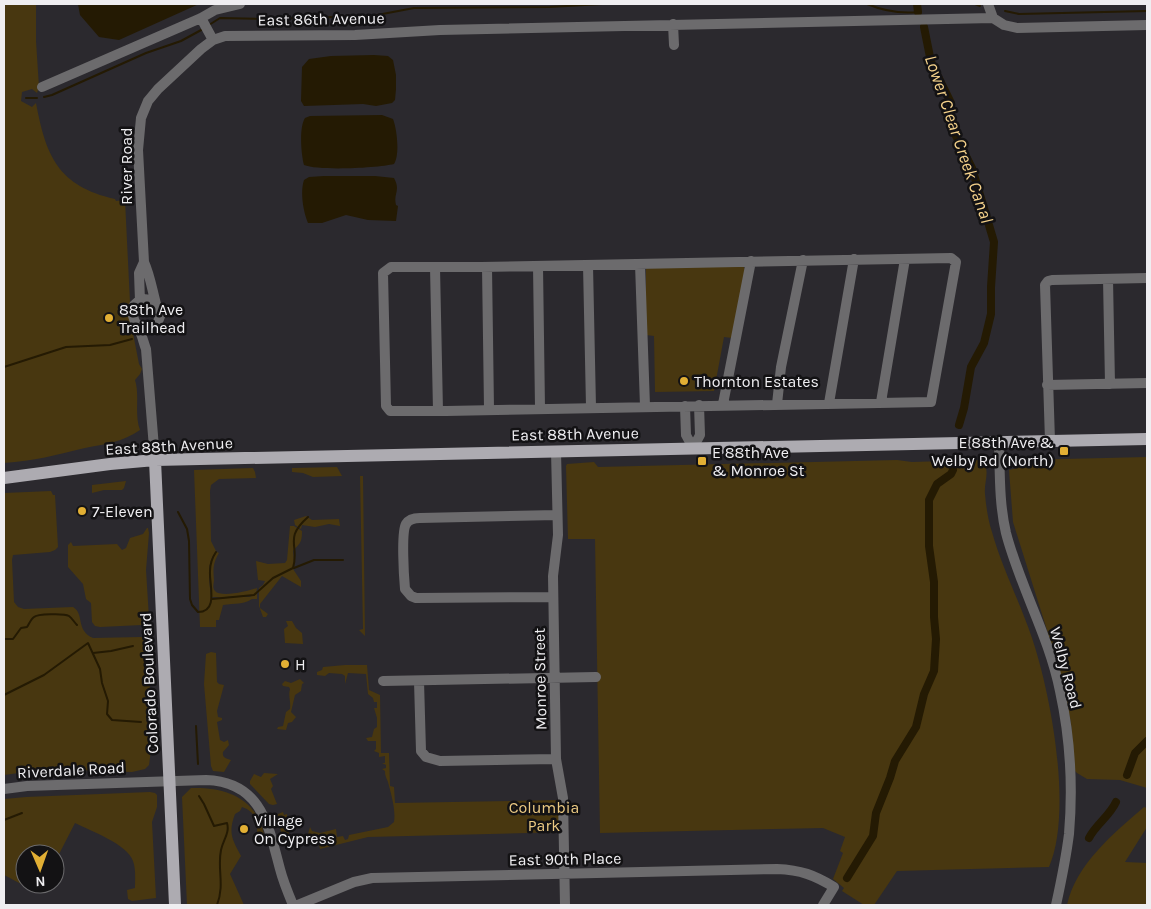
<svg xmlns="http://www.w3.org/2000/svg" width="1151" height="909" font-family="Karla,sans-serif">
<style>
.green{fill:#483710}
.water{fill:#241a03}
.lines{fill:none;stroke-linecap:round;stroke-linejoin:round}
.stream{stroke:#241a03;stroke-width:2}
.canal{stroke:#241a03;stroke-width:8}
.minor{stroke:#6c6b6d;stroke-width:10}
.major{stroke:#adabb1;stroke-width:12}
.poi-dot{fill:#e2af34;stroke:#131214;stroke-width:2}
.labels{text-anchor:middle;dominant-baseline:central;stroke-width:5;stroke-linejoin:round;paint-order:stroke}
.street-label{font-size:16px;fill:#efeef1;stroke:#131214}
.poi-label{font-size:16px;fill:#efeef1;stroke:#131214;text-anchor:start}
.park-label{font-size:16px;fill:#ecca83;stroke:#131214}
.water-label{font-size:18px;font-style:italic;fill:#f4d18a;stroke:#131214}
</style>
<rect width="100%" height="100%" fill="#2b292e"/>
<!-- green -->
<path class="green" d="M 4,4 L 36,4 L 36,41 L 39,87 L 37,93 L 32,89 L 22,92 L 21,101 L 32,107 L 36,103 C 46,156 58,186 115,199 L 116,201 L 125,200 L 131,323 L 139,364 L 142,369 L 140,374 L 135,380 C 140,396 134,414 140,430 C 123,442 105,444 85,448 C 56,455 34,461 4,463 Z
M 743,266 L 745,269 L 732,338 L 724,337 L 714,391 L 655,392 L 654,336 L 646,335 L 646,269 L 649,267 Z
M 1147,457 L 1147,788 L 1120,780 L 1087,779 L 1077,773 L 1075,771 L 1071,723 L 1058,665 L 1013,522 L 1009,470 L 1017,468 L 1021,460 Z
M 897,460 L 912,462 L 978,460 L 986,468 C 988,476 984,485 985,494 C 986,506 988,520 992,532 C 1002,568 1020,602 1032,638 C 1051,694 1073,812 1049,867 L 897,871 L 874,905 L 864,905 L 842,891 L 844,888 L 833,879 L 843,853 L 840,851 L 845,837 L 823,828 L 600,833 L 595,539 L 568,539 L 566,466 L 567,464 L 594,462 L 598,467 Z
M 337,467 L 342,476 L 313,477 L 303,473 L 292,472 L 292,468 Z
M 253,468 L 255,472 L 256,478 L 219,479 L 211,485 L 210,491 L 211,541 L 216,551 C 205,565 210,583 211,599 L 223,597 L 212,597 C 211,583 206,564 217,552 L 219,553 C 213,563 213,569 214,580 C 214,583 212,588 215,591 C 221,598 249,591 257,588 L 256,594 L 254,595 L 226,597 L 249,597 L 257,594 L 257,599 L 252,599 C 242,605 236,603 223,605 L 219,620 L 216,620 L 216,627 L 200,627 L 194,470 Z
M 360,476 L 363,476 L 365,636 L 359,630 L 363,629 Z
M 126,481 L 124,488 L 122,490 L 104,490 L 92,493 L 92,485 Z
M 51,491 L 53,495 L 55,495 L 58,547 L 55,550 L 50,552 L 13,555 L 12,560 L 14,602 L 18,607 L 24,609 L 73,607 C 85,614 75,630 93,638 L 142,637 L 142,639 L 149,640 L 151,750 L 149,765 L 145,769 L 132,772 L 74,770 L 26,772 L 4,775 L 4,493 Z
M 306,516 L 312,520 L 339,519 L 340,526 L 329,524 L 315,527 L 302,525 L 301,529 L 295,525 L 294,520 Z
M 290,526 L 294,526 L 302,531 C 302,543 300,543 293,551 L 294,561 L 293,569 L 301,581 L 301,587 L 282,576 L 260,604 L 260,608 L 268,614 L 266,617 L 263,617 L 259,606 L 259,588 L 263,585 L 265,581 L 258,580 L 256,561 L 268,564 L 285,563 L 287,560 Z
M 147,528 L 148,528 L 149,533 L 146,570 L 149,618 L 147,622 L 142,625 L 100,627 L 95,626 L 92,622 L 91,603 L 86,599 L 83,584 L 68,567 L 68,545 L 71,542 L 73,546 L 117,544 L 122,550 L 126,548 L 130,538 L 143,534 Z
M 286,621 L 292,621 L 296,628 L 302,633 L 303,644 L 285,643 L 284,629 L 288,626 Z
M 211,652 L 216,653 L 217,682 L 219,684 L 224,685 L 217,711 L 218,717 L 222,718 L 222,720 L 217,722 L 220,740 L 224,742 L 228,740 L 229,745 L 223,752 C 222,758 226,758 231,760 L 224,772 L 213,771 L 211,766 L 204,684 L 206,654 Z
M 345,665 L 367,665 L 369,690 L 380,695 L 381,753 L 389,753 L 390,786 L 394,787 L 395,803 L 563,800 L 564,832 L 368,837 L 320,849 L 317,835 L 298,838 L 298,840 L 284,843 L 277,817 L 278,814 L 283,812 L 284,815 L 287,814 L 289,833 L 292,837 L 308,834 L 310,827 L 312,831 L 320,833 L 336,829 L 337,837 L 343,836 L 345,840 L 348,839 L 349,835 L 388,827 L 394,822 C 396,810 391,794 388,782 C 386,777 385,776 385,771 L 382,769 L 386,768 L 386,765 L 382,763 L 385,763 L 385,756 L 379,757 L 379,753 L 374,751 L 376,749 L 376,741 L 368,741 L 366,738 L 372,737 L 374,729 L 377,727 L 377,718 L 374,708 L 377,708 L 377,702 L 374,702 L 373,698 L 368,694 L 366,674 L 348,673 L 345,684 L 345,676 L 342,674 L 329,673 L 325,676 L 317,675 L 317,672 L 322,670 L 323,667 Z
M 300,679 L 304,683 L 302,684 L 301,691 L 295,695 L 291,712 L 296,717 L 292,722 L 288,723 L 286,730 L 277,729 L 278,727 L 283,726 L 286,712 L 290,709 C 291,701 288,696 290,689 L 289,687 L 283,686 L 282,684 L 285,681 L 291,683 Z
M 264,773 L 278,774 L 270,779 L 273,786 L 271,789 L 277,804 L 273,805 L 269,804 L 250,784 L 250,781 L 254,774 L 261,777 Z
M 191,788 C 224,787 256,797 264,834 L 256,836 C 260,823 255,811 242,807 L 240,811 L 235,814 C 228,833 232,839 241,856 L 230,874 L 244,905 L 187,905 L 182,797 Z
M 150,792 L 155,793 L 157,795 L 157,807 L 152,822 L 156,898 L 132,901 L 128,899 L 127,890 L 135,888 C 135,879 136,869 133,861 C 127,844 91,831 75,823 L 55,862 L 55,854 L 25,854 L 25,884 L 46,884 L 43,890 C 34,893 13,879 4,875 L 4,799 L 26,797 Z
M 1144,807 L 1147,808 L 1147,827 L 1125,862 L 1147,863 L 1147,905 L 1067,905 C 1076,864 1114,833 1144,807 Z"/>
<!-- water -->
<path class="water" d="M 78,4 L 199,4 L 119,40 L 99,37 L 80,15 Z
M 374,55 L 388,56 L 393,60 L 396,75 L 396,89 L 395,100 L 392,103 L 376,106 L 363,104 L 304,106 L 301,101 L 302,67 L 309,59 L 331,56 Z
M 382,115 L 393,119 C 397,129 400,155 394,164 C 378,168 319,171 304,165 C 301,154 299,127 305,118 L 310,116 Z
M 324,176 L 375,176 L 394,178 C 401,191 393,193 396,205 L 398,206 L 396,221 L 368,220 L 346,215 L 322,223 L 308,223 C 303,211 300,192 304,180 L 309,177 Z"/>
<g class="lines">
<!-- stream -->
<path class="stream" d="M 867,4 C 884,11 900,14 918,12
M 975,4 L 980,6
M 1005,11 L 1019,14 L 1147,11
M 209,25 L 220,18 L 265,19 L 372,16 L 414,8 L 550,7 L 602,4
M 44,97 L 52,95 L 146,53 L 181,41 L 203,29
M 26,98 L 37,98
M 4,367 L 66,347 L 110,345 L 132,339
M 178,512 L 187,529 L 189,541 L 190,599 L 192,605 L 198,612 C 219,612 209,584 210,571 C 210,564 212,558 216,552
M 294,568 L 314,560 L 343,560
M 212,599 L 254,595 L 273,578 L 293,568 C 300,545 283,539 308,517
M 4,639 L 13,639 L 21,628 L 27,627 C 29,624 31,619 34,617 C 37,614 64,613 69,616 C 72,618 74,622 77,625
M 93,653 L 111,651 L 133,646
M 4,695 L 44,675 L 88,643 L 100,669 L 102,683 L 108,701 L 107,714 L 112,720 L 141,722
M 196,726 L 198,764
M 199,796 L 204,804 L 214,826 L 227,823 C 230,833 223,840 221,850 C 217,869 225,884 217,905
M 4,820 L 22,813"/>
<!-- canal -->
<path class="canal" d="M 917,4 L 918,12
M 924,27 L 931,62 L 951,103 L 951,126 L 972,168 L 994,242 L 991,287 L 991,314 L 984,343 L 971,367 L 964,408 L 959,425
M 1127,775 L 1135,753 L 1147,741
M 1089,838 C 1096,824 1109,817 1116,802
M 847,878 L 873,836 L 876,813 L 890,778 L 895,761 L 916,727 L 924,694 L 934,671 L 936,639 L 934,617 L 934,582 L 929,546 L 929,500 L 937,484 L 951,474 L 953,470"/>
<!-- minor -->
<path class="minor" d="M 988,4 L 993,18
M 201,18 L 213,40
M 673,24 L 674,45
M 42,87 L 201,18 L 215,10 L 240,4
M 951,258 L 956,262 L 931,402 L 446,411 L 390,411 L 386,406 L 383,273 L 391,267 L 481,267 Z
M 640,264 L 645,406
M 588,265 L 591,407
M 538,266 L 540,408
M 435,267 L 438,411
M 487,267 L 489,409
M 1108,279 L 1110,384
M 140,301 L 139,273 L 144,262
M 156,304 C 152,289 150,275 144,262 L 138,150 L 141,118 L 148,101 L 158,89 L 201,49 L 213,40 L 225,36 L 355,35 L 440,30 L 993,18 L 1004,25 L 1017,28 L 1147,25
M 136,324 L 146,328 L 157,324 L 161,314 L 156,304 C 152,300 147,298 141,300 C 124,307 136,323 141,334 C 143,339 144,344 146,349 L 155,460
M 1047,385 L 1147,383
M 881,402 L 905,259
M 829,403 L 854,259
M 723,404 L 751,261
M 777,404 L 781,367 L 803,260
M 685,406 L 686,435 L 693,448
M 1050,441 L 1045,285 L 1048,281 L 1052,280 L 1147,278
M 999,443 C 1000,473 999,503 1006,533 C 1020,587 1049,636 1060,691 C 1070,737 1073,787 1069,834 C 1066,858 1061,882 1056,905
M 693,448 L 700,435 L 699,405
M 556,451 L 558,535 L 553,576 L 556,759 L 563,798 L 565,905
M 553,597 L 416,598 L 411,596 L 405,589 C 404,578 401,532 406,524 C 409,519 414,518 420,518 L 557,515
M 383,681 L 596,677
M 419,681 L 421,751 L 426,757 L 440,761 L 556,759
M 4,789 L 27,786 L 206,780 C 261,782 268,824 280,869 C 283,881 288,893 293,905
M 298,905 L 354,882 L 372,878 L 777,869 C 801,870 814,875 834,887 L 823,905"/>
<!-- major -->
<path class="major" d="M 155,460 L 175,905
M 4,478 L 110,464 L 155,460 L 1147,439"/>
</g>
<!-- markers -->
<g class="poi-dot">
<circle cx="109" cy="318" r="5"/>
<circle cx="684" cy="381" r="5"/>
<rect x="1059" y="446" width="10" height="10" rx="2.5"/>
<rect x="697" y="456" width="10" height="10" rx="2.5"/>
<circle cx="82" cy="511" r="5"/>
<circle cx="285" cy="664" r="5"/>
<circle cx="244" cy="829" r="5"/>
</g>
<g class="labels">
<!-- street labels -->
<g class="street-label">
<text transform="translate(321 19) rotate(-1)">East 86th Avenue</text>
<text transform="translate(126 166) rotate(-90)">River Road</text>
<text transform="translate(575 434) rotate(-1)">East 88th Avenue</text>
<text transform="translate(169 446) rotate(-3)">East 88th Avenue</text>
<text transform="translate(1066 668) rotate(75)">Welby Road</text>
<text transform="translate(540 679) rotate(-91)">Monroe Street</text>
<text transform="translate(149 683) rotate(-93)">Colorado Boulevard</text>
<text transform="translate(71 770) rotate(-3)">Riverdale Road</text>
<text transform="translate(565 859) rotate(-1)">East 90th Place</text>
</g>
<!-- poi labels -->
<g class="poi-label">
<text x="119" y="309">88th Ave<tspan x="119" dy="18">Trailhead</tspan></text>
<text x="694" y="381">Thornton Estates</text>
<text x="1054" y="442" text-anchor="end">E 88th Ave &amp;<tspan x="1054" dy="18">Welby Rd (North)</tspan></text>
<text x="712" y="452">E 88th Ave<tspan x="712" dy="18">&amp; Monroe St</tspan></text>
<text x="92" y="511">7-Eleven</text>
<text x="295" y="664">H</text>
<text x="254" y="820">Village<tspan x="254" dy="18">On Cypress</tspan></text>
</g>
<!-- park labels -->
<g class="park-label">
<text x="544" y="807">Columbia<tspan x="544" dy="18">Park</tspan></text>
</g>
<!-- water labels -->
<g class="water-label">
<text transform="translate(959 139) rotate(71)">Lower Clear Creek Canal</text>
</g>
</g>
<!-- border -->
<rect width="1151" height="909" fill="none" stroke="#efeef1" stroke-width="10"/>
<!-- north arrow -->
<g transform="translate(40 869) rotate(178)"><circle r="24" fill="#131214" stroke="#6b6a6c"/>
<path d="M0-4L9 19L0 12L-9 19Z" fill="#e2af34"/>
<text y="-8" font-size="14" font-weight="bold" text-anchor="middle" fill="#efeef1">N</text>
</g>
</svg>
